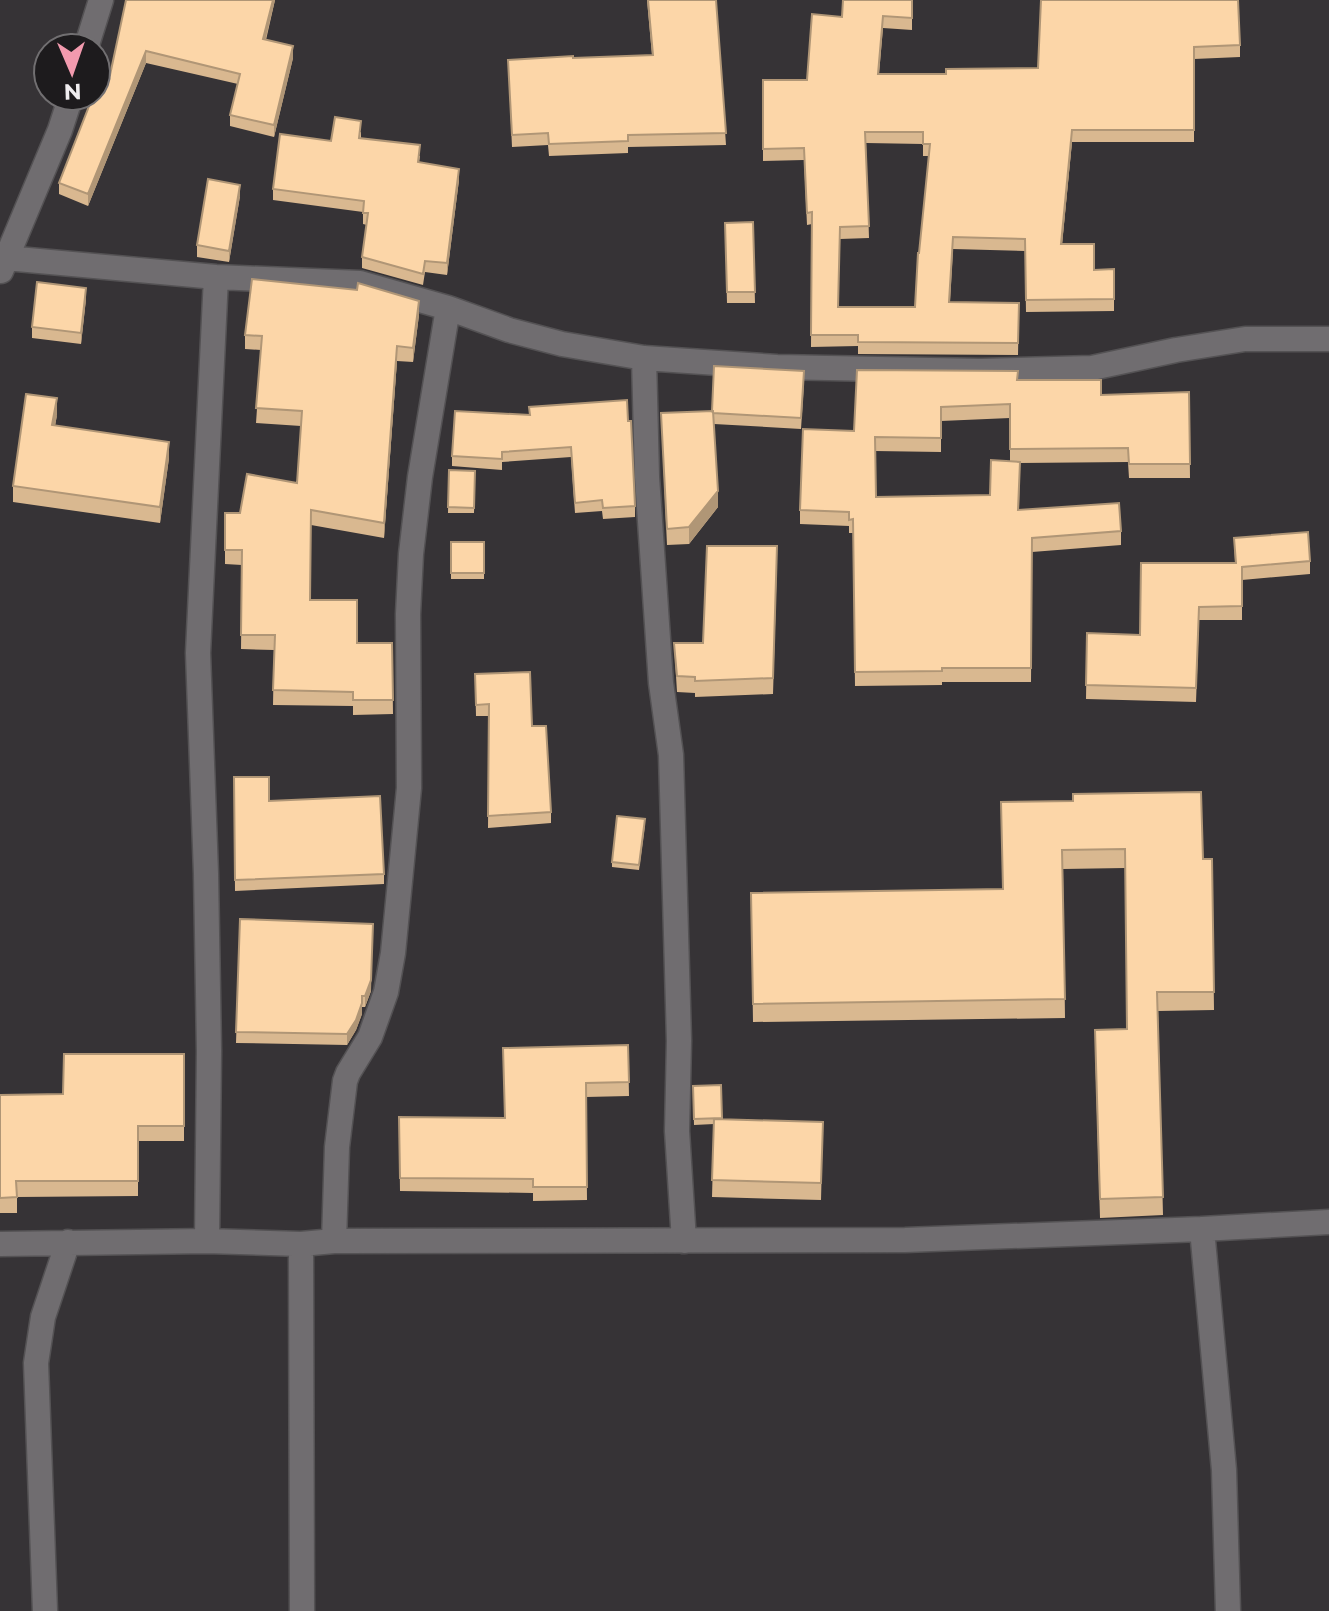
<svg xmlns="http://www.w3.org/2000/svg" width="1329" height="1611" font-family="Montserrat,sans-serif">
<style>
.lines{fill:none;stroke-linecap:round;stroke-linejoin:round}
.street-casing{stroke:#545254;stroke-width:27}
.street{stroke:#706d70;stroke-width:24}
.wall{fill:#d9b890;fill-rule:evenodd}
.shaded-wall{fill:#b09676}
.building{fill:#fcd6a8;stroke:#b09676;stroke-width:2;fill-rule:evenodd}
</style>
<rect width="100%" height="100%" fill="#363336"/>
<g class="lines">
<defs>
<path id="street" d="M 86,48 L 101,0
M 6,258 L 216,277 L 360,283 L 448,308 L 509,330 L 562,344 L 644,358 L 777,367 L 981,371 L 1092,368 L 1176,350 L 1245,339 L 1329,339
M 1,271 L 60,130 L 71,96
M 644,358 L 647,477 L 661,683 L 671,755 L 679,1041 L 677,1131 L 684,1241
M 1202,1229 L 1224,1470 L 1228,1611
M 207,1241 L 209,1051 L 206,874 L 198,653 L 216,277
M 334,1241 L 337,1147 L 345,1081 L 348,1073 L 370,1037 L 386,992 L 393,953 L 409,788 L 408,614 L 411,554 L 420,477 L 448,308
M 0,1244 L 207,1241 L 301,1244 L 334,1241 L 905,1240 L 1202,1229 L 1329,1222
M 301,1244 L 302,1611
M 45,1611 L 36,1363 L 43,1317 L 68,1242"/>
</defs>
<!-- street casing -->
<use href="#street" class="street-casing"/>
<!-- street -->
<use href="#street" class="street"/>
</g>
<!-- wall -->
<path class="wall" d="M 126,0 L 275,0 L 266,40 L 293,58 L 274,137 L 230,126 L 230,115 L 238,84 L 146,63 L 88,206 L 59,194 L 59,183 L 110,75 Z
M 647,0 L 716,0 L 726,145 L 628,147 L 628,153 L 549,156 L 548,145 L 512,147 L 508,60 L 652,55 Z
M 912,0 L 912,30 L 883,28 L 879,74 L 946,74 L 1038,68 L 1041,0 L 1240,45 L 1240,57 L 1194,59 L 1194,142 L 1072,142 L 1062,244 L 1094,270 L 1114,269 L 1114,311 L 1026,312 L 1025,251 L 953,249 L 950,302 L 1019,303 L 1018,355 L 858,354 L 858,346 L 811,347 L 812,224 L 807,225 L 804,160 L 763,161 L 763,80 L 807,80 L 842,17 ZM 866,143 L 923,144 L 923,156 L 929,156 L 915,307 L 838,307 L 840,239 L 869,238 Z
M 361,132 L 361,138 L 420,156 L 419,163 L 459,180 L 447,275 L 425,272 L 423,285 L 362,268 L 362,257 L 367,225 L 363,224 L 363,212 L 273,200 L 273,189 L 331,141 Z
M 240,196 L 229,262 L 197,257 L 197,245 Z
M 753,222 L 755,303 L 727,303 L 725,223 Z
M 86,299 L 81,344 L 32,338 L 32,327 Z
M 419,315 L 413,362 L 397,361 L 384,538 L 311,525 L 310,600 L 357,643 L 392,643 L 393,714 L 353,715 L 353,706 L 273,705 L 274,650 L 241,649 L 242,565 L 225,564 L 225,513 L 240,513 L 297,483 L 301,426 L 256,423 L 261,350 L 245,349 L 245,335 Z
M 1017,380 L 1101,395 L 1189,392 L 1190,478 L 1129,478 L 1128,462 L 1020,463 L 1019,510 L 1121,531 L 1121,545 L 1032,552 L 1031,682 L 942,682 L 942,685 L 855,686 L 853,533 L 849,533 L 849,526 L 800,524 L 800,510 L 854,431 ZM 1010,418 L 1010,461 L 990,495 L 876,497 L 875,451 L 941,452 L 941,421 Z
M 804,383 L 801,429 L 714,424 L 718,507 L 689,544 L 667,545 L 661,413 L 712,411 Z
M 529,407 L 635,506 L 635,517 L 603,519 L 602,511 L 575,513 L 571,457 L 502,462 L 502,470 L 452,466 L 452,456 L 529,415 Z
M 57,415 L 55,426 L 169,458 L 160,523 L 13,502 L 13,486 Z
M 449,470 L 475,471 L 474,513 L 448,513 Z
M 1234,538 L 1310,561 L 1310,574 L 1242,580 L 1242,620 L 1199,620 L 1196,702 L 1086,699 L 1087,633 L 1140,635 L 1235,563 Z
M 451,542 L 484,542 L 484,579 L 451,579 Z
M 777,562 L 773,694 L 695,697 L 695,693 L 677,692 L 674,643 L 703,643 Z
M 475,674 L 532,726 L 551,812 L 551,823 L 488,828 L 489,716 L 476,716 Z
M 234,777 L 384,874 L 384,884 L 235,891 Z
M 1001,802 L 1203,859 L 1212,859 L 1214,1010 L 1158,1011 L 1163,1215 L 1100,1218 L 1095,1048 L 1127,1029 L 1125,868 L 1063,869 L 1065,1018 L 753,1022 L 751,893 L 1003,889 Z
M 645,825 L 639,870 L 612,867 L 612,862 Z
M 240,919 L 371,991 L 365,1007 L 362,1007 L 362,1014 L 356,1030 L 347,1045 L 236,1043 Z
M 628,1045 L 629,1096 L 586,1097 L 587,1200 L 533,1201 L 533,1193 L 400,1191 L 399,1117 L 504,1118 Z
M 184,1054 L 184,1141 L 138,1141 L 138,1196 L 17,1197 L 17,1213 L 0,1213 L 0,1095 L 63,1094 Z
M 693,1086 L 722,1119 L 823,1122 L 821,1200 L 712,1197 L 714,1124 L 694,1125 Z"/>
<!-- shaded-wall -->
<path class="shaded-wall" d="M 273,0 L 275,0 L 263,50 L 263,39 Z
M 293,46 L 293,58 L 274,137 L 274,125 Z
M 146,51 L 146,63 L 88,206 L 88,194 Z
M 1072,130 L 1072,142 L 1061,256 L 1061,244 Z
M 459,169 L 459,180 L 447,275 L 447,263 Z
M 240,185 L 240,196 L 229,262 L 229,251 Z
M 86,288 L 86,299 L 81,344 L 81,333 Z
M 419,301 L 419,315 L 413,362 L 413,348 Z
M 397,346 L 397,361 L 384,538 L 384,523 Z
M 57,398 L 57,415 L 52,442 L 52,425 Z
M 169,442 L 169,458 L 160,523 L 160,507 Z
M 718,491 L 718,507 L 689,544 L 689,527 Z
M 373,924 L 371,991 L 365,1007 L 365,996 Z
M 362,1003 L 362,1014 L 356,1030 L 347,1045 L 347,1034 Z"/>
<!-- building -->
<path class="building" d="M 126,0 L 273,0 L 263,39 L 293,46 L 274,125 L 230,115 L 240,74 L 146,51 L 88,194 L 59,183 L 93,96 L 96,96 L 96,89 L 103,72 L 110,75 Z
M 648,0 L 716,0 L 726,133 L 628,135 L 628,141 L 549,144 L 548,133 L 512,135 L 508,60 L 573,56 L 573,58 L 653,55 Z
M 843,0 L 912,0 L 912,18 L 883,16 L 878,74 L 946,74 L 946,69 L 1038,68 L 1041,0 L 1238,0 L 1240,45 L 1194,47 L 1194,130 L 1072,130 L 1061,244 L 1094,244 L 1094,270 L 1114,269 L 1114,299 L 1026,300 L 1025,239 L 953,237 L 949,302 L 1019,303 L 1018,343 L 858,342 L 858,335 L 811,335 L 812,212 L 807,213 L 804,148 L 763,149 L 763,80 L 807,80 L 812,14 L 842,17 ZM 865,132 L 923,132 L 923,144 L 930,144 L 919,253 L 918,253 L 915,307 L 838,307 L 840,227 L 869,226 Z
M 335,117 L 361,121 L 359,138 L 420,145 L 418,162 L 459,169 L 447,263 L 425,261 L 423,274 L 362,257 L 368,213 L 363,213 L 364,201 L 273,189 L 280,134 L 331,141 Z
M 208,179 L 240,185 L 229,251 L 197,245 Z
M 753,222 L 755,292 L 727,292 L 725,223 Z
M 252,279 L 357,290 L 358,283 L 419,301 L 413,348 L 397,346 L 384,523 L 311,510 L 310,600 L 357,600 L 357,643 L 392,643 L 393,700 L 353,700 L 353,692 L 273,690 L 275,635 L 241,635 L 242,550 L 225,550 L 225,513 L 240,513 L 247,474 L 297,483 L 302,411 L 256,408 L 262,336 L 245,335 Z
M 37,282 L 86,288 L 81,333 L 32,327 Z
M 714,366 L 804,371 L 801,418 L 713,413 L 712,411 Z
M 857,370 L 1018,371 L 1017,380 L 1101,380 L 1101,395 L 1189,392 L 1190,464 L 1129,464 L 1128,448 L 1010,449 L 1010,404 L 941,407 L 941,438 L 875,437 L 876,497 L 990,495 L 991,460 L 1020,462 L 1018,510 L 1119,503 L 1121,531 L 1032,538 L 1031,668 L 942,668 L 942,671 L 855,672 L 853,519 L 849,520 L 849,512 L 800,510 L 803,429 L 854,431 Z
M 26,394 L 57,398 L 52,425 L 169,442 L 160,507 L 13,486 Z
M 627,400 L 628,421 L 631,421 L 635,506 L 603,508 L 602,500 L 575,503 L 571,447 L 502,452 L 502,459 L 452,456 L 455,411 L 530,415 L 529,407 Z
M 713,411 L 718,491 L 689,527 L 667,529 L 661,413 Z
M 449,470 L 475,471 L 474,508 L 448,507 Z
M 1308,532 L 1310,561 L 1242,567 L 1242,606 L 1199,607 L 1196,688 L 1086,685 L 1087,633 L 1140,635 L 1141,563 L 1236,563 L 1234,538 Z
M 451,542 L 484,542 L 484,573 L 451,573 Z
M 707,546 L 777,546 L 773,678 L 695,681 L 695,677 L 677,676 L 674,643 L 703,643 Z
M 530,672 L 532,726 L 546,726 L 551,812 L 488,816 L 489,704 L 476,705 L 475,674 Z
M 234,777 L 269,777 L 269,801 L 380,796 L 384,874 L 235,880 Z
M 1201,792 L 1203,859 L 1212,859 L 1214,992 L 1157,992 L 1163,1197 L 1100,1199 L 1095,1030 L 1127,1029 L 1125,849 L 1062,850 L 1065,999 L 753,1004 L 751,893 L 1003,889 L 1001,802 L 1073,801 L 1073,794 Z
M 617,816 L 645,819 L 639,865 L 612,862 Z
M 240,919 L 373,924 L 371,980 L 365,996 L 362,996 L 362,1003 L 356,1020 L 347,1034 L 236,1032 Z
M 628,1045 L 629,1082 L 586,1083 L 587,1187 L 533,1187 L 533,1179 L 400,1178 L 399,1117 L 505,1118 L 503,1048 Z
M 64,1054 L 184,1054 L 184,1126 L 138,1126 L 138,1181 L 16,1181 L 17,1197 L 0,1198 L 0,1095 L 63,1094 Z
M 721,1085 L 722,1118 L 694,1119 L 693,1086 Z
M 714,1119 L 823,1122 L 821,1183 L 712,1180 Z"/>
<!-- north arrow -->
<g transform="translate(72 72) rotate(178)"><circle r="38" fill="#1d1b1d" stroke="#716f71" stroke-width="2"/>
<path d="M0-6L14 30L0 20L-14 30Z" fill="#f29aae"/>
<text y="-12" font-size="22" font-weight="bold" text-anchor="middle" fill="#efedef">N</text>
</g>
</svg>
